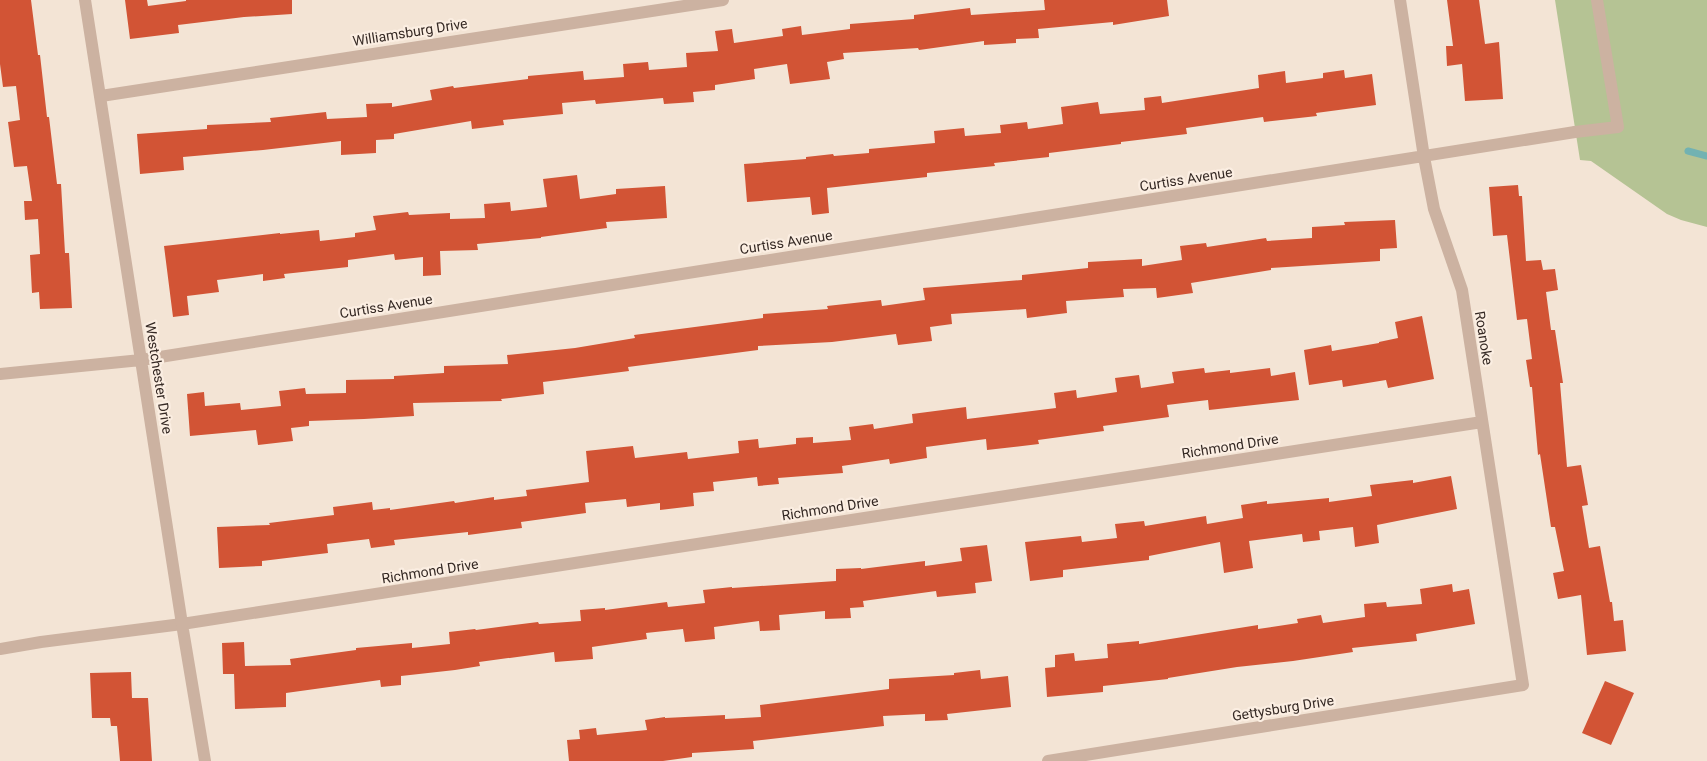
<svg xmlns="http://www.w3.org/2000/svg" width="1707" height="761" font-family="Roboto,sans-serif">
<style>
.green{fill:#b5c394}
.lines{fill:none;stroke-linecap:round;stroke-linejoin:round}
.stream{stroke:#72b2b2;stroke-width:7}
.building{fill:#d25435}
.service{stroke:#ccb2a1;stroke-width:12}
.minor{stroke:#ccb2a1;stroke-width:12}
.labels{text-anchor:middle;dominant-baseline:central;stroke-width:4.5;stroke-linejoin:round;paint-order:stroke}
.street-label{font-size:14px;fill:#352924;stroke:#fbeee2}
</style>
<rect width="100%" height="100%" fill="#f3e4d5"/>
<!-- green -->
<path class="green" d="M 1555,0 L 1707,0 L 1707,227 L 1681,220 L 1667,214 L 1591,161 L 1580,160 Z"/>
<g class="lines">
<!-- stream -->
<path class="stream" d="M 1688,151 L 1707,156"/>
</g>
<!-- building -->
<path class="building" d="M 0,0 L 31,0 L 38,55 L 40,55 L 47,117 L 49,117 L 57,184 L 61,184 L 65,253 L 69,253 L 72,308 L 40,309 L 39,292 L 32,293 L 30,255 L 40,254 L 38,219 L 25,220 L 24,201 L 32,201 L 27,166 L 14,167 L 8,122 L 20,120 L 16,86 L 3,87 L 0,64 Z
M 125,0 L 147,0 L 148,6 L 186,1 L 186,0 L 292,0 L 292,14 L 244,17 L 178,25 L 179,33 L 130,39 Z
M 1044,0 L 1167,0 L 1169,16 L 1113,25 L 1113,22 L 1038,29 L 1039,38 L 1016,39 L 1016,43 L 984,45 L 984,41 L 919,50 L 918,48 L 843,53 L 844,59 L 827,62 L 830,79 L 790,84 L 787,64 L 754,69 L 755,79 L 715,85 L 715,90 L 693,92 L 694,102 L 664,104 L 663,98 L 596,104 L 595,100 L 562,103 L 563,114 L 503,120 L 504,125 L 472,129 L 471,121 L 394,134 L 394,139 L 376,140 L 376,153 L 341,155 L 341,141 L 263,150 L 183,157 L 184,170 L 140,174 L 137,134 L 207,129 L 207,125 L 271,122 L 270,118 L 326,112 L 327,119 L 367,117 L 366,104 L 392,103 L 392,107 L 432,100 L 430,90 L 453,86 L 454,88 L 528,79 L 528,76 L 583,71 L 584,80 L 624,77 L 623,64 L 648,62 L 649,70 L 687,67 L 686,53 L 718,51 L 715,31 L 732,29 L 734,43 L 783,36 L 782,29 L 801,26 L 802,35 L 850,29 L 850,24 L 914,19 L 914,15 L 970,8 L 971,15 L 1045,10 Z
M 1447,0 L 1479,0 L 1485,44 L 1499,42 L 1503,99 L 1465,101 L 1462,64 L 1447,66 L 1446,46 L 1453,46 Z
M 1344,70 L 1345,78 L 1372,74 L 1376,105 L 1316,113 L 1317,116 L 1264,122 L 1263,117 L 1186,128 L 1187,134 L 1121,142 L 1121,144 L 1049,153 L 1049,157 L 994,163 L 995,166 L 927,173 L 927,177 L 827,188 L 829,213 L 812,215 L 810,197 L 747,202 L 744,164 L 806,159 L 806,157 L 833,154 L 834,156 L 869,153 L 869,149 L 935,143 L 934,131 L 964,128 L 965,136 L 1001,133 L 1000,125 L 1027,122 L 1028,129 L 1063,124 L 1061,107 L 1098,102 L 1100,114 L 1145,110 L 1144,98 L 1161,96 L 1162,103 L 1259,88 L 1258,75 L 1285,71 L 1286,83 L 1323,78 L 1323,73 Z
M 577,175 L 580,199 L 616,194 L 616,189 L 665,186 L 667,218 L 606,222 L 607,228 L 541,237 L 541,238 L 477,244 L 478,250 L 440,251 L 441,275 L 423,276 L 423,257 L 395,260 L 394,254 L 348,260 L 348,267 L 284,274 L 285,278 L 263,281 L 263,274 L 217,280 L 219,292 L 187,296 L 189,315 L 173,317 L 164,246 L 280,233 L 280,234 L 319,230 L 320,241 L 355,237 L 355,233 L 376,230 L 373,216 L 408,212 L 409,215 L 450,213 L 450,219 L 485,218 L 484,204 L 510,202 L 511,211 L 547,207 L 543,179 Z
M 1518,185 L 1519,196 L 1522,196 L 1526,261 L 1541,260 L 1543,270 L 1555,269 L 1558,290 L 1546,292 L 1551,330 L 1555,330 L 1563,383 L 1560,383 L 1567,467 L 1581,465 L 1588,505 L 1582,506 L 1589,548 L 1600,546 L 1610,602 L 1612,602 L 1614,621 L 1623,620 L 1626,651 L 1587,655 L 1581,595 L 1558,599 L 1553,573 L 1564,571 L 1555,527 L 1551,527 L 1540,454 L 1538,455 L 1532,387 L 1530,387 L 1526,360 L 1532,359 L 1527,319 L 1517,320 L 1507,235 L 1493,236 L 1489,187 Z
M 1395,220 L 1397,248 L 1380,249 L 1380,261 L 1271,268 L 1271,270 L 1191,283 L 1193,293 L 1157,298 L 1156,288 L 1123,289 L 1124,297 L 1066,301 L 1067,313 L 1027,318 L 1026,309 L 951,314 L 952,324 L 930,327 L 932,341 L 898,345 L 896,334 L 832,342 L 758,346 L 758,350 L 628,367 L 629,371 L 543,382 L 544,394 L 501,399 L 502,401 L 413,403 L 414,416 L 364,419 L 309,421 L 309,426 L 291,428 L 293,441 L 258,445 L 256,430 L 190,436 L 187,394 L 204,392 L 205,406 L 240,403 L 241,410 L 281,406 L 279,391 L 305,388 L 306,394 L 346,393 L 346,380 L 394,379 L 394,376 L 444,373 L 444,366 L 508,364 L 507,355 L 575,348 L 635,338 L 634,335 L 763,318 L 763,314 L 828,309 L 827,306 L 881,300 L 882,306 L 925,300 L 923,288 L 1022,280 L 1022,275 L 1088,268 L 1088,262 L 1142,259 L 1142,266 L 1182,260 L 1180,246 L 1206,243 L 1207,247 L 1266,238 L 1267,241 L 1312,238 L 1312,227 L 1345,225 L 1344,222 Z
M 1422,316 L 1434,379 L 1388,388 L 1386,380 L 1343,387 L 1342,380 L 1309,385 L 1304,350 L 1331,345 L 1332,351 L 1379,343 L 1379,342 L 1398,338 L 1395,322 Z
M 1204,368 L 1205,373 L 1230,370 L 1230,373 L 1270,368 L 1271,376 L 1295,372 L 1299,400 L 1209,410 L 1208,400 L 1167,405 L 1169,417 L 1103,426 L 1104,431 L 1038,440 L 1039,444 L 987,450 L 986,439 L 926,447 L 927,458 L 890,464 L 889,459 L 842,466 L 843,473 L 778,478 L 779,484 L 758,486 L 757,477 L 713,482 L 714,491 L 693,493 L 694,506 L 660,510 L 660,503 L 627,507 L 626,499 L 585,503 L 586,513 L 521,522 L 522,528 L 468,535 L 468,532 L 394,540 L 395,545 L 371,548 L 369,539 L 327,544 L 328,553 L 262,561 L 262,566 L 219,568 L 217,527 L 270,525 L 269,523 L 334,515 L 333,507 L 372,502 L 373,510 L 390,508 L 390,510 L 454,501 L 455,503 L 494,497 L 494,500 L 527,496 L 526,490 L 589,482 L 586,451 L 633,446 L 635,458 L 687,452 L 688,459 L 739,453 L 738,441 L 758,439 L 759,448 L 796,444 L 796,438 L 813,437 L 813,443 L 851,440 L 849,427 L 873,424 L 874,429 L 913,423 L 912,414 L 966,407 L 967,419 L 1056,408 L 1054,393 L 1076,390 L 1077,398 L 1117,392 L 1115,378 L 1139,375 L 1141,388 L 1174,383 L 1172,372 Z
M 1451,476 L 1457,509 L 1377,525 L 1379,543 L 1355,547 L 1353,527 L 1319,531 L 1320,540 L 1303,542 L 1302,534 L 1249,541 L 1253,568 L 1224,573 L 1220,542 L 1149,556 L 1149,560 L 1063,570 L 1063,577 L 1030,581 L 1025,542 L 1081,536 L 1082,542 L 1117,538 L 1115,524 L 1144,521 L 1145,526 L 1206,516 L 1207,524 L 1243,518 L 1241,505 L 1267,501 L 1267,504 L 1329,498 L 1329,502 L 1372,496 L 1370,485 L 1413,480 L 1413,483 Z
M 987,545 L 992,581 L 975,583 L 976,593 L 937,597 L 936,591 L 863,601 L 864,607 L 850,608 L 851,618 L 825,619 L 825,611 L 779,615 L 780,630 L 760,631 L 759,621 L 714,627 L 715,639 L 685,642 L 683,629 L 646,633 L 647,639 L 592,647 L 593,659 L 555,662 L 554,652 L 479,662 L 480,666 L 455,670 L 401,676 L 401,685 L 381,687 L 380,680 L 286,693 L 286,707 L 235,709 L 234,674 L 223,674 L 222,643 L 244,642 L 245,666 L 291,665 L 290,659 L 356,650 L 356,648 L 412,643 L 412,648 L 450,644 L 449,632 L 475,629 L 476,630 L 538,622 L 539,624 L 581,621 L 580,610 L 605,608 L 605,610 L 667,602 L 668,607 L 705,603 L 703,590 L 732,587 L 732,588 L 836,581 L 836,569 L 861,568 L 861,569 L 925,561 L 925,566 L 962,561 L 960,548 Z
M 1452,584 L 1453,592 L 1469,589 L 1475,624 L 1416,634 L 1417,641 L 1352,648 L 1353,652 L 1293,661 L 1237,667 L 1168,678 L 1168,679 L 1103,686 L 1103,692 L 1047,697 L 1045,668 L 1055,667 L 1055,655 L 1074,653 L 1075,661 L 1108,658 L 1107,644 L 1139,641 L 1139,644 L 1258,625 L 1258,629 L 1298,623 L 1297,619 L 1321,615 L 1323,623 L 1365,617 L 1364,604 L 1386,602 L 1387,607 L 1422,604 L 1420,589 Z
M 980,670 L 981,679 L 1008,676 L 1011,707 L 947,714 L 948,720 L 925,721 L 925,714 L 883,716 L 884,726 L 753,741 L 754,749 L 692,753 L 692,757 L 663,761 L 569,761 L 567,740 L 580,739 L 579,730 L 596,728 L 597,735 L 647,730 L 645,720 L 665,717 L 665,718 L 725,715 L 725,719 L 761,717 L 760,705 L 889,689 L 889,679 L 954,675 L 954,673 Z
M 131,672 L 132,698 L 148,698 L 152,761 L 120,761 L 117,726 L 111,726 L 110,718 L 92,718 L 90,673 Z
M 1605,681 L 1634,693 L 1611,745 L 1582,733 Z"/>
<g class="lines">
<!-- service -->
<path class="service" d="M 1575,132 L 1618,127 L 1597,0
M 0,649 L 41,642 L 182,624"/>
<!-- minor -->
<path class="minor" d="M 85,0 L 182,624 L 205,761
M 101,96 L 723,0
M 0,374 L 141,360 L 1575,132
M 182,624 L 1482,422
M 1048,761 L 1523,685 L 1462,290 L 1434,209 L 1424,157 L 1400,0"/>
</g>
<g class="labels">
<!-- street labels -->
<g class="street-label">
<text transform="translate(410 32) rotate(-9)">Williamsburg Drive</text>
<text transform="translate(1186 179) rotate(-9)">Curtiss Avenue</text>
<text transform="translate(786 242) rotate(-9)">Curtiss Avenue</text>
<text transform="translate(386 306) rotate(-9)">Curtiss Avenue</text>
<text transform="translate(1484 338) rotate(81)">Roanoke</text>
<text transform="translate(159 378) rotate(81)">Westchester Drive</text>
<text transform="translate(1230 446) rotate(-9)">Richmond Drive</text>
<text transform="translate(830 508) rotate(-9)">Richmond Drive</text>
<text transform="translate(430 571) rotate(-9)">Richmond Drive</text>
<text transform="translate(1283 708) rotate(-9)">Gettysburg Drive</text>
</g>
</g>
</svg>
